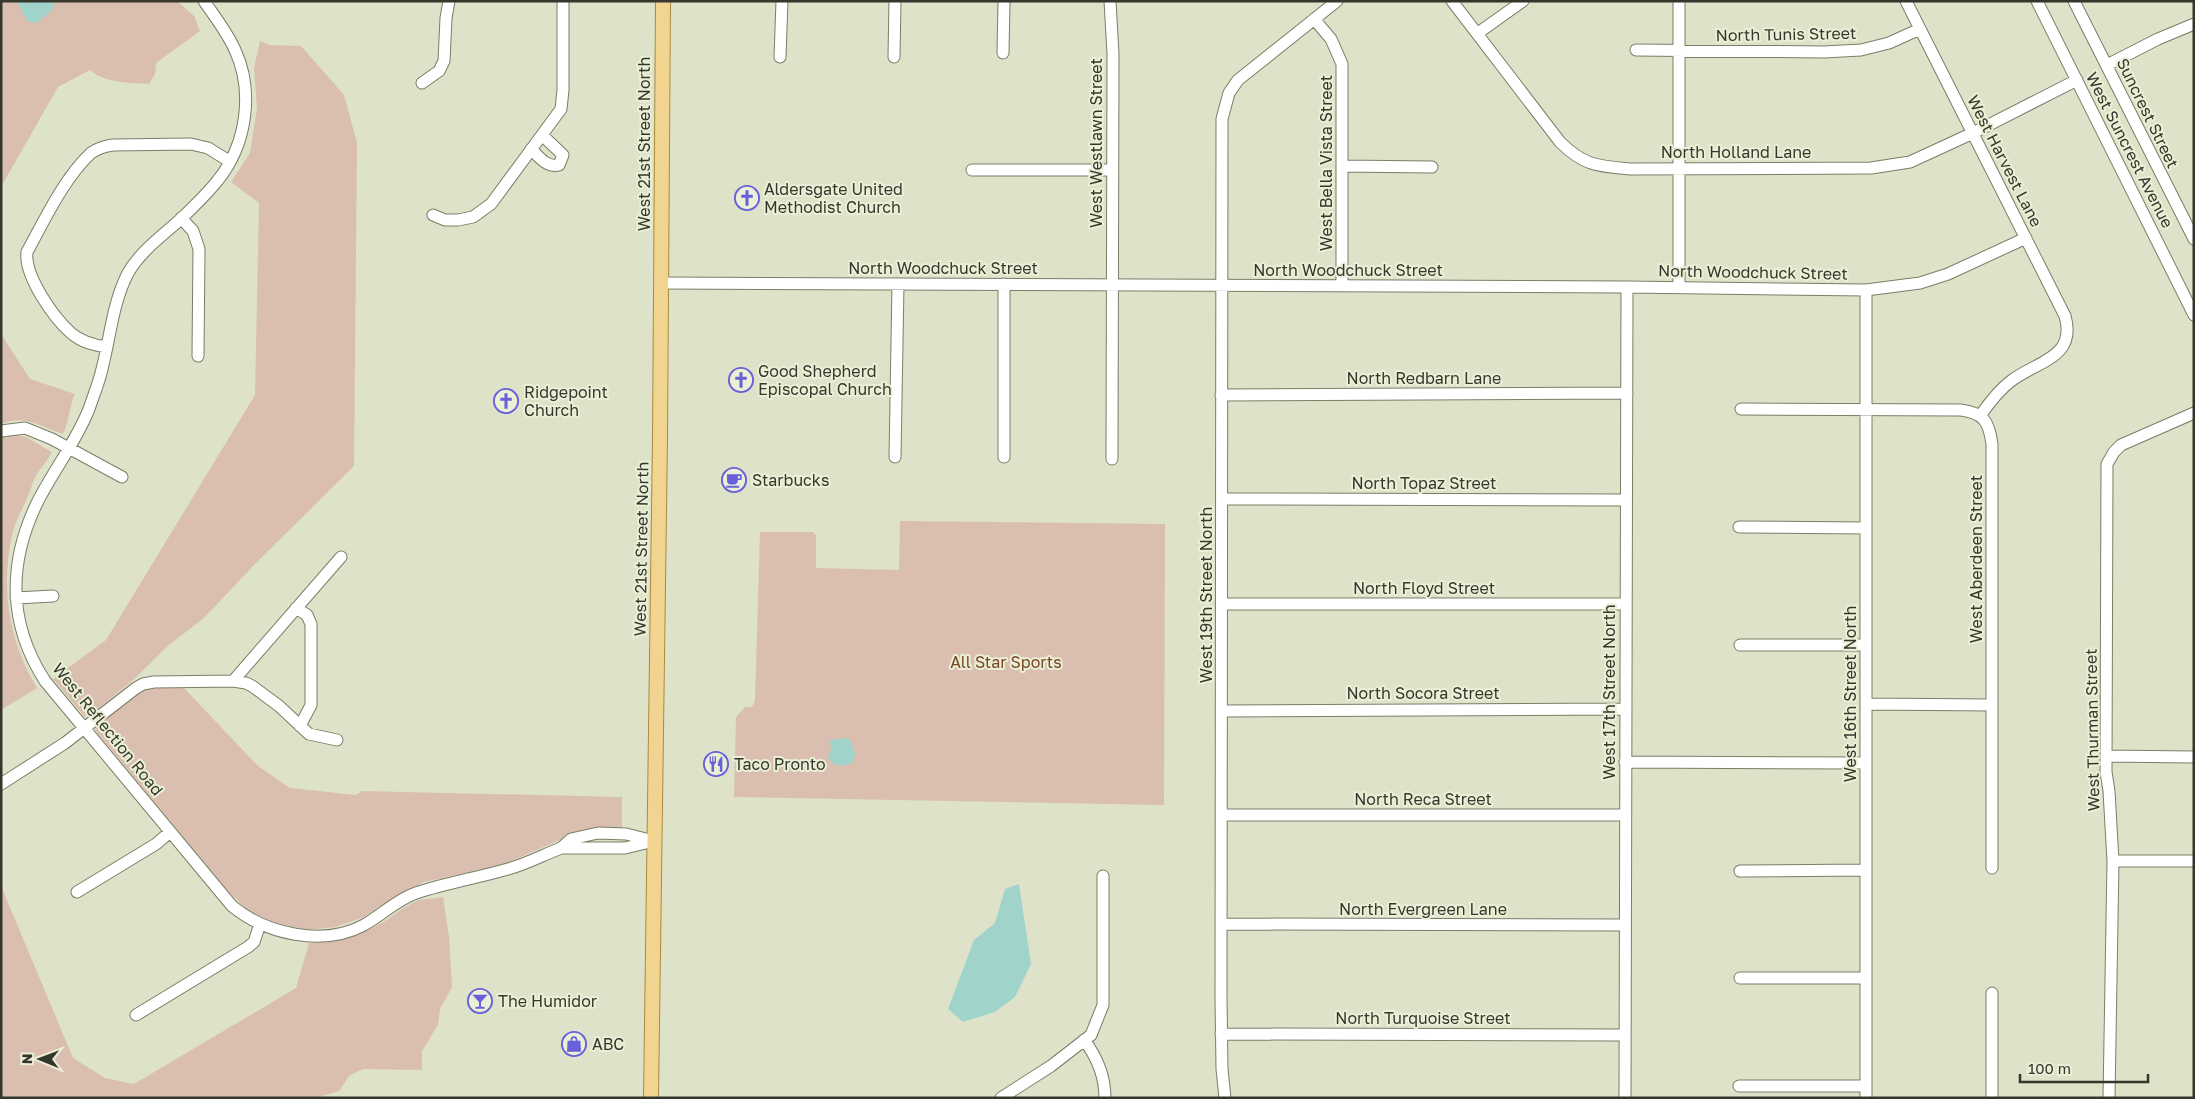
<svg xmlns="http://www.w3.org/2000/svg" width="2195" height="1099" font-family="'Golos Text',sans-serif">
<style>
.green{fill:#dabfb0}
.water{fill:#a0d4cb}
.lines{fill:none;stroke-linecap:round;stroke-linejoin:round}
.minor-casing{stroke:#7a7e67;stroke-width:13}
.major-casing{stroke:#aa8a3e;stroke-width:16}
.minor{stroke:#fff;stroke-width:11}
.major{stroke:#f2d491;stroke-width:14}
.labels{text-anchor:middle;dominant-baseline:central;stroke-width:4;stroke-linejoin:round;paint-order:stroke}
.street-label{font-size:16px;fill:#35372d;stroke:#eaefd6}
.poi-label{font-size:16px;fill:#35372d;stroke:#eaefd6;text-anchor:start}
.park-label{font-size:16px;fill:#7a4626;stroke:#eaefd6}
</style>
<rect width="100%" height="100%" fill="#dde2c9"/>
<!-- green -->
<path class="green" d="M 1,1 L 177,1 L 194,16 L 200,31 L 156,63 L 155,74 L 149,84 C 128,82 106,84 90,70 L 58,87 L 1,187 Z
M 260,41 L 269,45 L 301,46 L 344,95 L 357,143 L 354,466 L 254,565 L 203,619 L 170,644 L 132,681 L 89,716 L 84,716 L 53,679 L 106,640 L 255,395 L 259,203 L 231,182 L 250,153 L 257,108 L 254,68 Z
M 1,334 L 30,379 L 75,394 C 69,407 69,422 63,434 C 39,427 28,414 1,424 Z
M 12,434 L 26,437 L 52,452 C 47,462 39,469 35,478 C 32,483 31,490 28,496 C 23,508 17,518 13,531 C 0,586 8,640 37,688 L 1,710 L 1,436 Z
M 900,521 L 1165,524 L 1164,805 L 734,797 L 736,717 L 745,707 L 752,707 L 755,700 L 760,532 L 813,532 L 816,535 L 816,568 L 899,570 Z
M 150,687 L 183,687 L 258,766 L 290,788 L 356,795 L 362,791 L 622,797 L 622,829 L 569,836 L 502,865 L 424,882 L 395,897 L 364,917 L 335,927 L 309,930 L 276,924 L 247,910 L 223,886 L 95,730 L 98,723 L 135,693 Z
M 1,886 L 73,1058 L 105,1078 L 134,1084 L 296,988 L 309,943 C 333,942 355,938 376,926 C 390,919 402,907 417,901 C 425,898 435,899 443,897 L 449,937 L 452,987 L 440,1009 L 438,1025 L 422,1051 L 422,1070 L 363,1069 L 349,1076 L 339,1091 L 315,1098 L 1,1098 Z"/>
<!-- water -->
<path class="water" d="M 17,1 L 55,1 L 53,9 L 37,23 L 27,21 Z
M 845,738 L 850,740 L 855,754 L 853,762 C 845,767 833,767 828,758 L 831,750 L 830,740 Z
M 1019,884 L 1031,964 L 1015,997 L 995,1012 L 963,1022 L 948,1009 L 974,940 L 995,923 L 1005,889 Z"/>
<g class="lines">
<defs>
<path id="minor" d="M 204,1 C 215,17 227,32 235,50 C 254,91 247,144 218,180 C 208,193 196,204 184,216 C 165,234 141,250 128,273 C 112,304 110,340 101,373 C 98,385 93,397 89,409 C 76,442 53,471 37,503 C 8,563 8,624 45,681 L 232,906 C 266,934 323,947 364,925 C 382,915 396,900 416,893 C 446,883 477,878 508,869 C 526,864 543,855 561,848
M 1110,1 L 1113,54 L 1112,459
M 1452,1 L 1560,142 C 1584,166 1598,166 1630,169 L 1871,168 L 1910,162 L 1973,133 L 2077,80
M 1906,1 L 2065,316 C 2077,358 2037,361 2011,381 C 1999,390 1989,403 1980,416
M 2037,1 L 2194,315
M 2074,1 L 2194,239
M 1314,19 L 1331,39 L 1342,64 L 1342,286
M 1478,33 L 1523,1
M 1636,50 L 1824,52 L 1861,50 L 1889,43 L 1920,29
M 1003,53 L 1004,1
M 780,57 L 782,1
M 894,57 L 895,1
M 2107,65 L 2158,39 L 2194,24
M 422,83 L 439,71 L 444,61 L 446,18 L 449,1
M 531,149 C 539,157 547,168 559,165 L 563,155 L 542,135
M 1342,166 L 1432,167
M 972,170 L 1112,170
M 433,215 L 445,220 L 458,220 L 473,217 L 491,204 L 561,109 L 563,90 L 563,1
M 181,218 L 193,231 L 199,249 L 198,356
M 661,283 L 1627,287 L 1866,290 L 1920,283 L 1948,274 L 2026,238
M 1679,287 L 1679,1
M 107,347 C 93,345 81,342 71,333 C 54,318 24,276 27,252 C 44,221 64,178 91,153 C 98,148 105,146 113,145 L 191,144 L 208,148 L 229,161
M 1221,395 L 1627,393
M 1741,409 L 1961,410 C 1984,413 1989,422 1992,444 L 1992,868
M 1,431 L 25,428 L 52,439 L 122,477
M 895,457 L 898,284
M 1004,457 L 1004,284
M 1222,499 L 1626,500
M 1739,527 L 1866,528
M 16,598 L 53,596
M 1222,604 L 1626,604
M 296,608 L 307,615 L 311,624 L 311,705 L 300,726
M 1740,645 L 1866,645
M 233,681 L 341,557
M 1866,704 L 1992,705
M 1222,711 L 1625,709
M 2106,756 L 2194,757
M 1625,762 L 1866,763
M 1,784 L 65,743 L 136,688 L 143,684 L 154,682 L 233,681 L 246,683 L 252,686 L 279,706 L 309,734 L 337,740
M 1222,815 L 1625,815
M 598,833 L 626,834 L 654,841 L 625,848 L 561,848 L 571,839 Z
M 2113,861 L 2194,861
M 1740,871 L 1866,870
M 77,892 L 156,844 L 170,832
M 1221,924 L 1625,925
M 1740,978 L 1866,978
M 136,1015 L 248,947 L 254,942 L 260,924
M 1221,1034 L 1625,1035
M 1084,1040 C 1097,1057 1105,1077 1105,1098
M 1739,1086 L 1866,1086
M 1001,1098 L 1051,1066 L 1091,1035 L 1103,1005 L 1103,876
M 1225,1098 L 1222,1069 L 1221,998 L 1222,119 L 1229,93 L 1238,80 L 1337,1
M 1625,1098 L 1627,287
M 1866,1098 L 1866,290
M 1992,1098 L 1992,993
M 2109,1098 L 2113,861 L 2109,791 L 2106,772 L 2107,464 L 2114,452 L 2121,445 L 2194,413"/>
<path id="major" d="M 651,1098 L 660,438 L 663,1"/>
</defs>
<!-- minor casing -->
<use href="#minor" class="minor-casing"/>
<!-- major casing -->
<use href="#major" class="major-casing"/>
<!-- minor -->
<use href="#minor" class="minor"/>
<!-- major -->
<use href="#major" class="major"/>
</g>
<!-- icons -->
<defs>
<symbol id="church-ring" viewBox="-11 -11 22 22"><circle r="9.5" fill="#eaefd6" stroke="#6760d9" stroke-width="1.5"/><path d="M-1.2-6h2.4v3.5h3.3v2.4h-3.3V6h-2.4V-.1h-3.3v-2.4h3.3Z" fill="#6760d9"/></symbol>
<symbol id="cafe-ring" viewBox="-11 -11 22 22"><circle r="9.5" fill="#eaefd6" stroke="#6760d9" stroke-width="1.5"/><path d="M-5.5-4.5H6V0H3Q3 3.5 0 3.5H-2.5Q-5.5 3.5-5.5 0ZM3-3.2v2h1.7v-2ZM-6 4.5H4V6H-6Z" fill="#6760d9"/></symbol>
<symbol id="restaurant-ring" viewBox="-11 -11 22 22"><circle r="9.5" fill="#eaefd6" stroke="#6760d9" stroke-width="1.5"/><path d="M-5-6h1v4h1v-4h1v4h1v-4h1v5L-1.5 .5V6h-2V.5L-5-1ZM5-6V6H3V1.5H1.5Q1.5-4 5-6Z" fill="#6760d9"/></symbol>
<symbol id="bar-ring" viewBox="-11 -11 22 22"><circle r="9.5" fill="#eaefd6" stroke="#6760d9" stroke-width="1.5"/><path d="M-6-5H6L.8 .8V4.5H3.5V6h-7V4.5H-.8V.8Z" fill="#6760d9"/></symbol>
<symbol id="shop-ring" viewBox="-11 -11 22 22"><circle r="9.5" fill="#eaefd6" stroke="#6760d9" stroke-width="1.5"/><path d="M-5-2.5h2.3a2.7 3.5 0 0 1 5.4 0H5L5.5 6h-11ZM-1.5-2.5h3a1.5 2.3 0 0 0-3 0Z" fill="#6760d9"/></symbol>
</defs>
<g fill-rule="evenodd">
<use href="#church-ring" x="733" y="184" width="28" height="28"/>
<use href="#church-ring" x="727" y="366" width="28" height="28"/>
<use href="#church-ring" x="492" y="387" width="28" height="28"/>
<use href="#cafe-ring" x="720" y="466" width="28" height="28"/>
<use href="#restaurant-ring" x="702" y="750" width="28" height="28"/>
<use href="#bar-ring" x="466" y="987" width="28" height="28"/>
<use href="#shop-ring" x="560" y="1030" width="28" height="28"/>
</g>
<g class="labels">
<!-- street labels -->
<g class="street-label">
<text transform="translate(1786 34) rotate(-1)">North Tunis Street</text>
<text transform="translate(2148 113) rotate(64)">Suncrest Street</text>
<text transform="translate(1096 143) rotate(-90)">West Westlawn Street</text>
<text transform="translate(644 144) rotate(-90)">West 21st Street North</text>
<text transform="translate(2130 150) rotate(63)">West Suncrest Avenue</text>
<text x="1736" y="152">North Holland Lane</text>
<text transform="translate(2005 161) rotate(63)">West Harvest Lane</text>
<text transform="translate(1326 163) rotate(-90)">West Bella Vista Street</text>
<text x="943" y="268">North Woodchuck Street</text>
<text x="1348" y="270">North Woodchuck Street</text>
<text transform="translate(1753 272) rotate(1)">North Woodchuck Street</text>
<text x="1424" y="378">North Redbarn Lane</text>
<text x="1424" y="483">North Topaz Street</text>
<text transform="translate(641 549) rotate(-89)">West 21st Street North</text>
<text transform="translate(1976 559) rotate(-90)">West Aberdeen Street</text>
<text x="1424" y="588">North Floyd Street</text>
<text transform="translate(1206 595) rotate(-90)">West 19th Street North</text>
<text transform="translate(1609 692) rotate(-90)">West 17th Street North</text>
<text x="1423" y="693">North Socora Street</text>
<text transform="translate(1850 694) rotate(-90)">West 16th Street North</text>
<text transform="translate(108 729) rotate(51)">West Reflection Road</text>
<text transform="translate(2092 730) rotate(-91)">West Thurman Street</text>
<text x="1423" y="799">North Reca Street</text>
<text x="1423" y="909">North Evergreen Lane</text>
<text x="1423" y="1018">North Turquoise Street</text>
</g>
<!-- poi labels -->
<g class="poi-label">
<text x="764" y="189">Aldersgate United<tspan x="764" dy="18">Methodist Church</tspan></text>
<text x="758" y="371">Good Shepherd<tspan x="758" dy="18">Episcopal Church</tspan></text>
<text x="524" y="392">Ridgepoint<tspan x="524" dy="18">Church</tspan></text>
<text x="752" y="480">Starbucks</text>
<text x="734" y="764">Taco Pronto</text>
<text x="498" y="1001">The Humidor</text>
<text x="592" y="1044">ABC</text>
</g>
<!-- park labels -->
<g class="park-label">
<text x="1006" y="662">All Star Sports</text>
</g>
</g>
<!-- border -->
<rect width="2195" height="1099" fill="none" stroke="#35372d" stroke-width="5"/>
<!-- north arrow -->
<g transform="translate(40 1059) rotate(271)" stroke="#eaefd6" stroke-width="4" paint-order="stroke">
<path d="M0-4L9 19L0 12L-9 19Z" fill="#35372d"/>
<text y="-8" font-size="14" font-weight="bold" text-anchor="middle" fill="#35372d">N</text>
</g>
<!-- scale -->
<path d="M2020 1074v8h128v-8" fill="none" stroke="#35372d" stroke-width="2.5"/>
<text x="2028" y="1074" font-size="15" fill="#35372d" stroke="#eaefd6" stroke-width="4" paint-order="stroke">100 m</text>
</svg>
